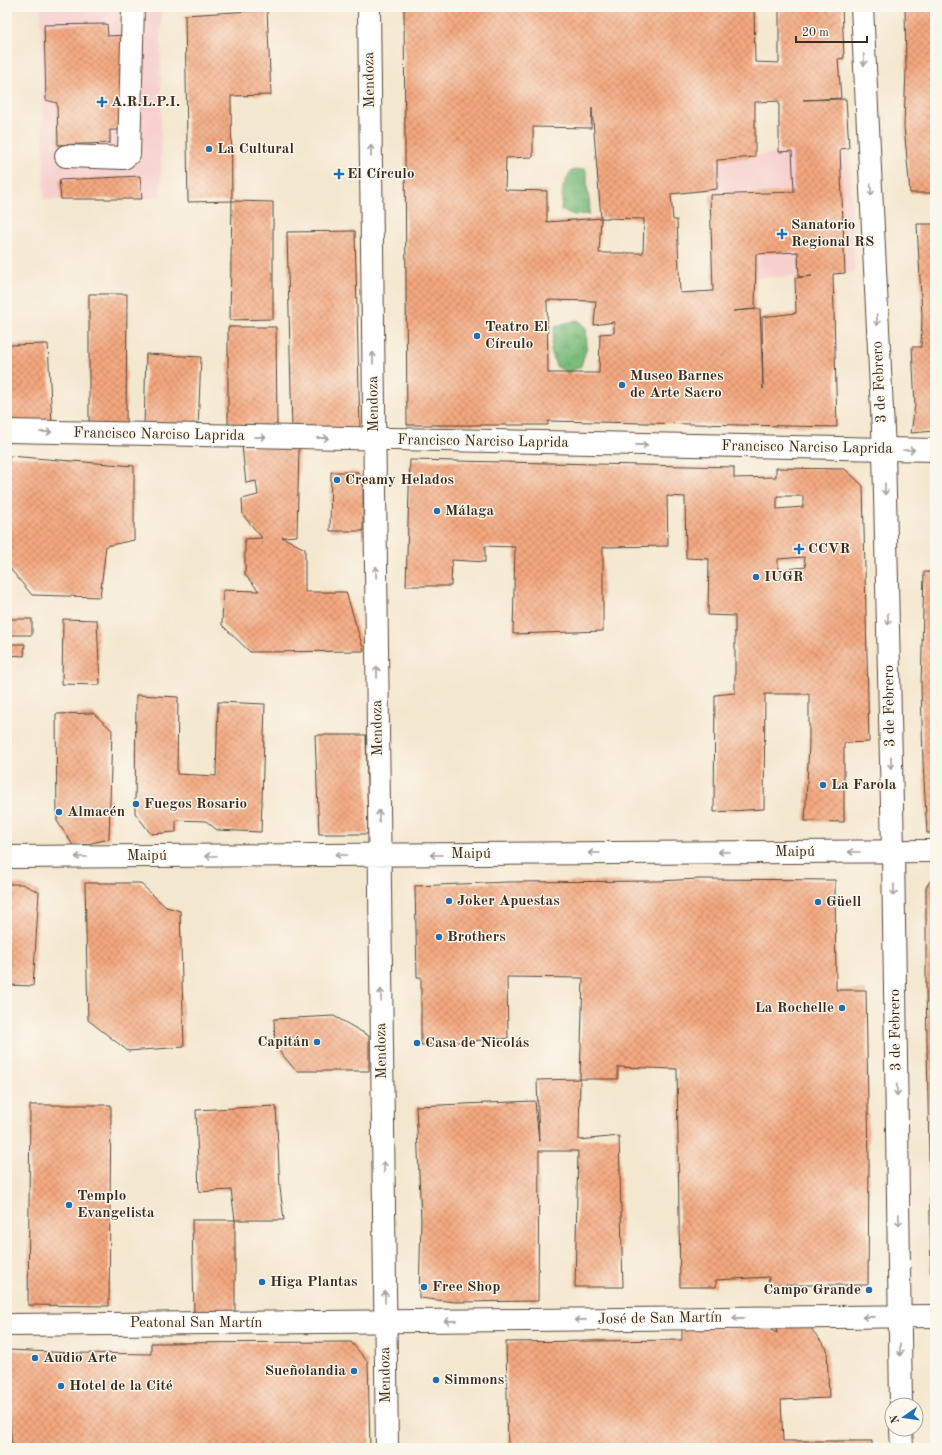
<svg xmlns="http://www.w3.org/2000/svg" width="942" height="1455" font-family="'Old Standard TT',serif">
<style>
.built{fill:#f7d0cd}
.forest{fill:url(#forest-crowns);stroke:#5b724d}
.building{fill:url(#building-cross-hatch);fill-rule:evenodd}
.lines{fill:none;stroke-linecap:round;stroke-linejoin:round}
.minor-casing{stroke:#574639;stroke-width:24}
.major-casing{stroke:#574639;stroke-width:24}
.minor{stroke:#fff;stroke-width:22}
.major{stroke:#fff;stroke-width:22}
.oneway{stroke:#a79f9a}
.poi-dot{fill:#1f6fb2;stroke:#fbf7ec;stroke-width:1.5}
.labels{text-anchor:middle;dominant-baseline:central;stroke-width:3;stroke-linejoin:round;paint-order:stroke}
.street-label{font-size:15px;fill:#3b2a1e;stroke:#fbf7ec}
.poi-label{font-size:15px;font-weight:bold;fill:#3b2a1e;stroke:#fbf7ec;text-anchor:start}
</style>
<defs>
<pattern id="forest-crowns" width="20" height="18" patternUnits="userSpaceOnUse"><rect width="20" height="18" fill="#7bbb7c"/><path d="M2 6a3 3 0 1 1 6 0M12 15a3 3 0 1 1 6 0" fill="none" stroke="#669865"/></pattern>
<pattern id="building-cross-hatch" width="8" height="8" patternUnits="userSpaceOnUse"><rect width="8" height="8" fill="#f4a87f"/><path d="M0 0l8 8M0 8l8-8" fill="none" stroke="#c78967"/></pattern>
</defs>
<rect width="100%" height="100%" fill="#fbf7ec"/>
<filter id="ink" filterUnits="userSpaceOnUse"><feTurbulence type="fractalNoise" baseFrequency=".025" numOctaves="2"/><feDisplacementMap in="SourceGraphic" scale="8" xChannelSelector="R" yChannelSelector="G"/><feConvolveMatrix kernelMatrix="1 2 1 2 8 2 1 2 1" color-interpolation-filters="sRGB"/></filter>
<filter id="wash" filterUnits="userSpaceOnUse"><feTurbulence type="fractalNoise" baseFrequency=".012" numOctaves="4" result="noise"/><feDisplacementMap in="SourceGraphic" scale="16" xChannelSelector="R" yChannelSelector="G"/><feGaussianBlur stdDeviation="0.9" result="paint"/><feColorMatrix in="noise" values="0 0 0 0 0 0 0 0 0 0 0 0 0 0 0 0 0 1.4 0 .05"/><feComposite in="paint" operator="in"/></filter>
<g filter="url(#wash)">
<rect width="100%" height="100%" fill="#f4e7cf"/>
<!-- built -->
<path class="built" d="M 41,7 L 161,7 L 161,197 L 44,200 Z
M 849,148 L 855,273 L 756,278 L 755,309 L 713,313 L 710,195 L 717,189 L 717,160 L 792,151 Z"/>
<!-- forest -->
<path class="forest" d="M 585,169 C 588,175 587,178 587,185 C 588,196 591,203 589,214 L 574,215 L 561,210 L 563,187 L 571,171 Z
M 578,320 L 586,328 L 587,346 L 581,366 L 568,373 L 556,366 L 551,351 L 555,326 Z"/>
<g id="blocks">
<!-- building -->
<path class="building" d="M 404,7 L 754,7 L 755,62 L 779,63 L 779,7 L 842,7 L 844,58 L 838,59 L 841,98 L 803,100 L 846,99 L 849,148 L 840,149 L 845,273 L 833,274 L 837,427 L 548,421 L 548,425 L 407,425 ZM 779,101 L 779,152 L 792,151 L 794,192 L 710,195 L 713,291 L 680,293 L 677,220 L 673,220 L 671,194 L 717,189 L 717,160 L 755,157 L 755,102 ZM 592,108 L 601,218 L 547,222 L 547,191 L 505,190 L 506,158 L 533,157 L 533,127 L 591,128 ZM 601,218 L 644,219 L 643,253 L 599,253 ZM 798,252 L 799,277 L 812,276 L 795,278 L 796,313 L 762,317 L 763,389 L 760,309 L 733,311 L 755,309 L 756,254 ZM 547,300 L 596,301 L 594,325 L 614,322 L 614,333 L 600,334 L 599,373 L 548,373 Z
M 905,7 L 935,7 L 935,193 L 910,193 L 904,126 L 906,68 Z
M 267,10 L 271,95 L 231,96 L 232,201 L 188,202 L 185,15 Z
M 107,24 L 108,36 L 125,35 L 127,130 L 110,130 L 110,143 L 58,145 L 57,103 L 46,100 L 44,25 Z
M 140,176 L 142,199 L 61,199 L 59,180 Z
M 232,201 L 273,202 L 273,319 L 230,320 Z
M 917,224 L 935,224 L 935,431 L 911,433 L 915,405 L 912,347 L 921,347 L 922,315 Z
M 355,231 L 360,429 L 292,430 L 287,232 Z
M 89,294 L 127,294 L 126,426 L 89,426 Z
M 228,327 L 276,327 L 277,427 L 228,426 Z
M 48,344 L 52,423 L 7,424 L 7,345 Z
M 146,354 L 201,357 L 198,429 L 144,427 Z
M 242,446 L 299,448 L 297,536 L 282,537 L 305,549 L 305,592 L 346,592 L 364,651 L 250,652 L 222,625 L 223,590 L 259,591 L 245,575 L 245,539 L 262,538 L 243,515 L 242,499 L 258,495 L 256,481 L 246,483 Z
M 9,456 L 134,466 L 134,540 L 106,546 L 100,597 L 32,595 L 7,565 Z
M 410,460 L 734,467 L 734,478 L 776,477 L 776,468 L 845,469 L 863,486 L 869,742 L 844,743 L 844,822 L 805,821 L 809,744 L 809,694 L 765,694 L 764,809 L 714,812 L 715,695 L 735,693 L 735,616 L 708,615 L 709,559 L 686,558 L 685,497 L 667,496 L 668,546 L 603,547 L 603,631 L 513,634 L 515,547 L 485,546 L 485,562 L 452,560 L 451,586 L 406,586 ZM 777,496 L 803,496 L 803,507 L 777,509 ZM 804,557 L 806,567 L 778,570 L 778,559 Z
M 331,472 L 358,472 L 363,480 L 363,531 L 330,531 Z
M 924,572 L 935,572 L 935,833 L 927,833 L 923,762 L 921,686 Z
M 7,619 L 32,619 L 32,635 L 7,635 Z
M 63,619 L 97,620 L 100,685 L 62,684 Z
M 7,644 L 25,644 L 24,656 L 7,655 Z
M 136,695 L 178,697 L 177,774 L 216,776 L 218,702 L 265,704 L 261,832 L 217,830 L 206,821 L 176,820 L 176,832 L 151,834 L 135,813 Z
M 93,713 L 112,730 L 109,839 L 74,847 L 57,821 L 56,714 Z
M 315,735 L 366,735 L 368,834 L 319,834 Z
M 699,879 L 835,880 L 836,990 L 866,990 L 869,1162 L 868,1285 L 768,1285 L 769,1277 L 716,1280 L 716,1287 L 680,1287 L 677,1069 L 618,1067 L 618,1079 L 580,1079 L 583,978 L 507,977 L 508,1038 L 421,1045 L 421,977 L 417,977 L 415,886 L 508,882 L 658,881 Z
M 931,880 L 935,880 L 935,1274 L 931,1274 L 926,985 L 926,887 Z
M 85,883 L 140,883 L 166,907 L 180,911 L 184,1047 L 128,1051 L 88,1020 Z
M 7,884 L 22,884 L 39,892 L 33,986 L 7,985 Z
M 334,1016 L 369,1036 L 369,1071 L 296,1071 L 275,1046 L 274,1019 Z
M 580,1079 L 579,1140 L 619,1136 L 623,1287 L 575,1287 L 578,1151 L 539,1151 L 538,1301 L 455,1302 L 419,1298 L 421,1220 L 416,1106 L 535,1101 L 539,1142 L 537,1080 Z
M 30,1105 L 111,1105 L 109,1306 L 28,1305 Z
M 276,1106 L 280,1188 L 284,1220 L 235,1220 L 231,1190 L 199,1192 L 196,1110 Z
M 192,1220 L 235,1220 L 235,1312 L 194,1314 Z
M 776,1326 L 809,1326 L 827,1349 L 829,1398 L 781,1400 L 783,1441 L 872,1441 L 872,1448 L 508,1448 L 506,1342 L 682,1340 L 682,1329 L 764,1327 L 777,1333 Z
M 351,1342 L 368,1362 L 370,1448 L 76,1448 L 75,1446 L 63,1448 L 12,1448 L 9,1412 L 7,1412 L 7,1350 L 75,1353 L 151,1354 L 151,1343 Z"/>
</g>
</g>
<g filter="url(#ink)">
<use href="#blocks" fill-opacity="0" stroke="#574639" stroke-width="1"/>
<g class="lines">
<defs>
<path id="minor" d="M 862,7 L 884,450 L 893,851 L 901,1405
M 66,156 L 124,158 L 129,154 L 133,7
M 7,1325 L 935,1316
M 901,1429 L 902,1448"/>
<path id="major" d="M 369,7 L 387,1448
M 7,431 L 935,450
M 7,857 L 935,851"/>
</defs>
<!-- minor casing -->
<use href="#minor" class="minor-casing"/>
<!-- major casing -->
<use href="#major" class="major-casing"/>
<!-- minor -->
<use href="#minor" class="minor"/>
<!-- major -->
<use href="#major" class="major"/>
</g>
<!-- one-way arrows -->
<defs><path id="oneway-shaft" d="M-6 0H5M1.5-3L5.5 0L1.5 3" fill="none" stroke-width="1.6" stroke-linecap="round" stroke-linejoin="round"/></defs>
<g class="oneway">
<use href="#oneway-shaft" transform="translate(864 60) rotate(87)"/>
<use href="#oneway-shaft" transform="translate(371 151) rotate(-91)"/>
<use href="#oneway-shaft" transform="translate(871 190) rotate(87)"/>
<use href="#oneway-shaft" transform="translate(877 320) rotate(87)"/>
<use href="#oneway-shaft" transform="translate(373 358) rotate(-91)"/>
<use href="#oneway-shaft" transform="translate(46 432) rotate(1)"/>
<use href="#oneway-shaft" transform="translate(260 437) rotate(1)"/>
<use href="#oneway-shaft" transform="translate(323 438) rotate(1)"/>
<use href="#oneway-shaft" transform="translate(642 445) rotate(1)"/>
<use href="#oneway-shaft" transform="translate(909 450)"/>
<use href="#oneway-shaft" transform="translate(885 489) rotate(89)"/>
<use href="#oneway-shaft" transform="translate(376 572) rotate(-91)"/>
<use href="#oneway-shaft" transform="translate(888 619) rotate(89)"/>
<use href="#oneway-shaft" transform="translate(377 672) rotate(-91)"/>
<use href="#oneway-shaft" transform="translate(891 763) rotate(89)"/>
<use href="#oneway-shaft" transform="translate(379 816) rotate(-91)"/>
<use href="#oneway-shaft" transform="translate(724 852) rotate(180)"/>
<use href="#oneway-shaft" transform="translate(854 852) rotate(180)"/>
<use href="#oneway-shaft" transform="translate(594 853) rotate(180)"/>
<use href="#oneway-shaft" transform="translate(341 855) rotate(180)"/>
<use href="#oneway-shaft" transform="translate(436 855) rotate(180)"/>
<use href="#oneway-shaft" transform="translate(211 856) rotate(180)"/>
<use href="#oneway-shaft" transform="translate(81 857) rotate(180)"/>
<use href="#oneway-shaft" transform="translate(894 890) rotate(89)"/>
<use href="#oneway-shaft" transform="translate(381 995) rotate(-91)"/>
<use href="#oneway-shaft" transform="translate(897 1090) rotate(89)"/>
<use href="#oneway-shaft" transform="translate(384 1167) rotate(-91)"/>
<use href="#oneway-shaft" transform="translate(899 1220) rotate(89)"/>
<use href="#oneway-shaft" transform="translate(385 1297) rotate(-91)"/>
<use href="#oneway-shaft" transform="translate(868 1317) rotate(179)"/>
<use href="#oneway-shaft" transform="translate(738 1318) rotate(179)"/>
<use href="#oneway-shaft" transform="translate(580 1320) rotate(179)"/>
<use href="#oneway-shaft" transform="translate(450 1321) rotate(179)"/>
<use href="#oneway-shaft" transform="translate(900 1350) rotate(89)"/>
</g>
</g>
<!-- markers -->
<g class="poi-dot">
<path d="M100 96h4v4h4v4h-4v4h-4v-4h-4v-4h4z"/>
<circle cx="209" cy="149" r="4"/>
<path d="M337 168h4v4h4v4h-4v4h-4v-4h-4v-4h4z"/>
<path d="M780 228h4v4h4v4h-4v4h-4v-4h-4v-4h4z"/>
<circle cx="477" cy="336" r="4"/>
<circle cx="622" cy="385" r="4"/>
<circle cx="337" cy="480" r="4"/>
<circle cx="437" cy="511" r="4"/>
<path d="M797 543h4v4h4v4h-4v4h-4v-4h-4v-4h4z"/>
<circle cx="756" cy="577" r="4"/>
<circle cx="823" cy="785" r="4"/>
<circle cx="136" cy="804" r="4"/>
<circle cx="59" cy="812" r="4"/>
<circle cx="449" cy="901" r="4"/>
<circle cx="818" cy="902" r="4"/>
<circle cx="439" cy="937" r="4"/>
<circle cx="842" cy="1008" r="4"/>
<circle cx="317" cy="1042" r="4"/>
<circle cx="417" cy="1043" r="4"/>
<circle cx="69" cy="1205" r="4"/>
<circle cx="262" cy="1282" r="4"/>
<circle cx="424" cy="1287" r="4"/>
<circle cx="869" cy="1290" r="4"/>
<circle cx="35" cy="1358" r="4"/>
<circle cx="354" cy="1371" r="4"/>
<circle cx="436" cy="1380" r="4"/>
<circle cx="61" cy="1386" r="4"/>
</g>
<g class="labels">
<!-- street labels -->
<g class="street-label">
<text transform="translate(370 80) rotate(-91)">Mendoza</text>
<text transform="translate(880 382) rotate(-93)">3 de Febrero</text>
<text transform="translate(374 404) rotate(-91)">Mendoza</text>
<text transform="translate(159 435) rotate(1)">Francisco Narciso Laprida</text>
<text transform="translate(483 442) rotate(1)">Francisco Narciso Laprida</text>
<text transform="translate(807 448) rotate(1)">Francisco Narciso Laprida</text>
<text transform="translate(890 706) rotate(-91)">3 de Febrero</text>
<text transform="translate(378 728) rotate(-91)">Mendoza</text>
<text x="795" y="852">Maipú</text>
<text x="471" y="854">Maipú</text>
<text x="147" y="856">Maipú</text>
<text transform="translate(896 1030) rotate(-91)">3 de Febrero</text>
<text transform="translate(382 1051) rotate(-91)">Mendoza</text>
<text transform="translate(660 1319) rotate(-1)">José de San Martín</text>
<text x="196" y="1323">Peatonal San Martín</text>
<text transform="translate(386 1375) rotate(-91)">Mendoza</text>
</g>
<!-- poi labels -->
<g class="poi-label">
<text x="111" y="102">A.R.L.P.I.</text>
<text x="217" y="149">La Cultural</text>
<text x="347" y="174">El Círculo</text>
<text x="791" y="225">Sanatorio<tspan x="791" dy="17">Regional RS</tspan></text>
<text x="485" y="327">Teatro El<tspan x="485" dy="17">Círculo</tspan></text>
<text x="630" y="376">Museo Barnes<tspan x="630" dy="17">de Arte Sacro</tspan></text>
<text x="345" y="480">Creamy Helados</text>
<text x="445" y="511">Málaga</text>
<text x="808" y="549">CCVR</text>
<text x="764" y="577">IUGR</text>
<text x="831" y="785">La Farola</text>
<text x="144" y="804">Fuegos Rosario</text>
<text x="67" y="812">Almacén</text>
<text x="457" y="901">Joker Apuestas</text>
<text x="826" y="902">Güell</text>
<text x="447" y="937">Brothers</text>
<text x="834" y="1008" text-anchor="end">La Rochelle</text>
<text x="309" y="1042" text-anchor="end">Capitán</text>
<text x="425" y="1043">Casa de Nicolás</text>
<text x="77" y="1196">Templo<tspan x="77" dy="17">Evangelista</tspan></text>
<text x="270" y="1282">Higa Plantas</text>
<text x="432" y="1287">Free Shop</text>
<text x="861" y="1290" text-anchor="end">Campo Grande</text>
<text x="43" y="1358">Audio Arte</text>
<text x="346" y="1371" text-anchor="end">Sueñolandia</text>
<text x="444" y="1380">Simmons</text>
<text x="69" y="1386">Hotel de la Cité</text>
</g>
</g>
<!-- margin -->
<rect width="942" height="1455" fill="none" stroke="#fbf7ec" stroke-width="24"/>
<!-- north arrow -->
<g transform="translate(904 1417) rotate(257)"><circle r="19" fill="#fbf7ec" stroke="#aea59a"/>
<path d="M0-3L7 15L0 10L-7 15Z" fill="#1f6fb2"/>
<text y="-6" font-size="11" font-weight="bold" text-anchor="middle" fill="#3b2a1e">N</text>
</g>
<!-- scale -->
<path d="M796 36v6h71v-6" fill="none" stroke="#3b2a1e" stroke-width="2"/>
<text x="802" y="36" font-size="12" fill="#3b2a1e" stroke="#fbf7ec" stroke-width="3" paint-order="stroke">20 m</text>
</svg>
